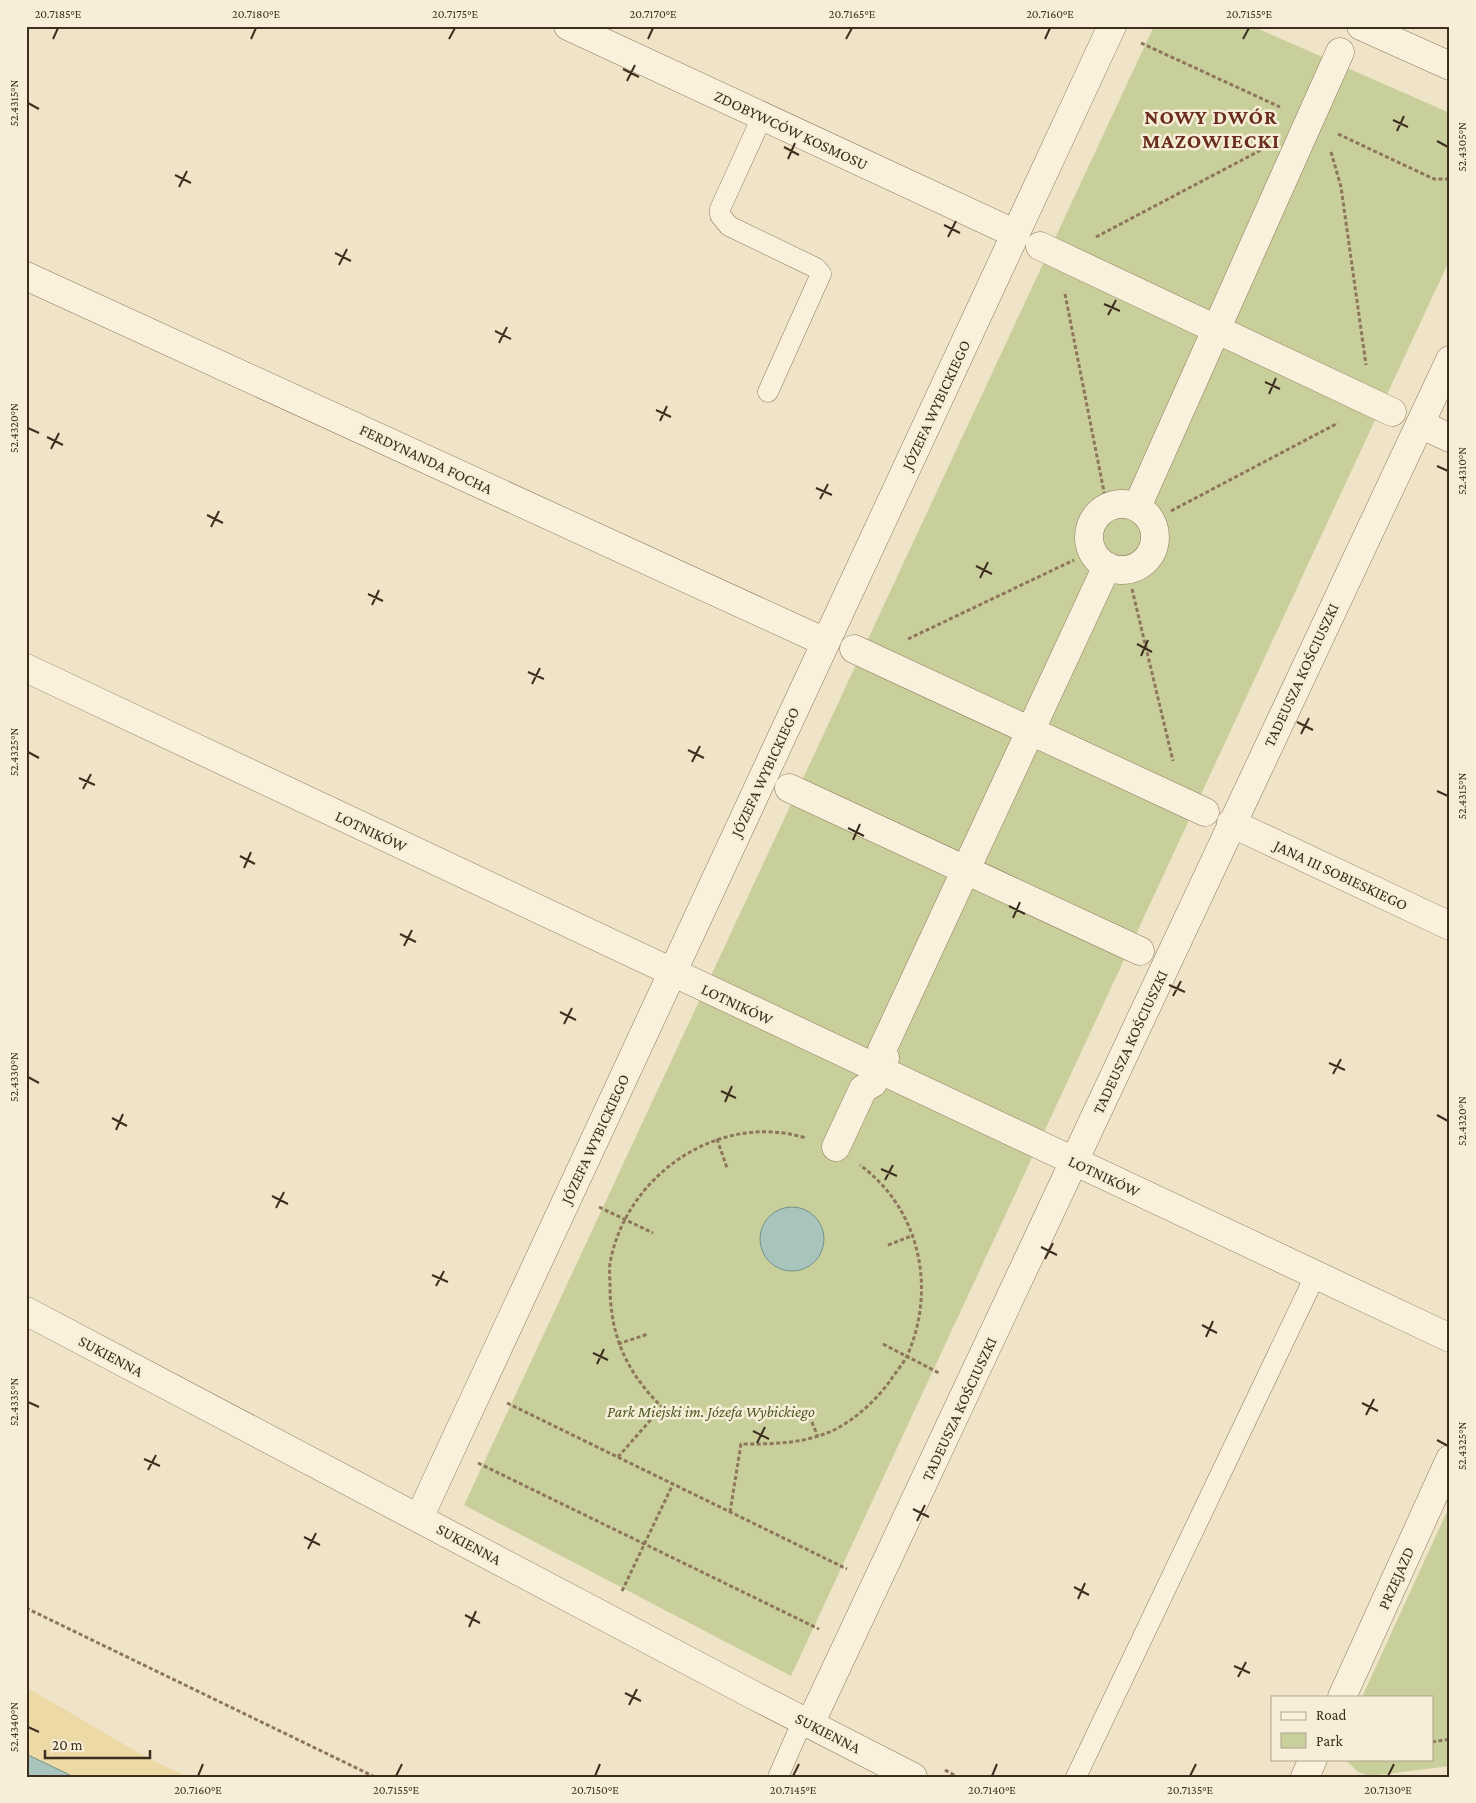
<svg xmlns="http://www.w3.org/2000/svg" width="1476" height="1803" font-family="'Crimson Pro',serif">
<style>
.green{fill:#c9cf9b}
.sand{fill:#ecd9a5}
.water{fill:#a9c4bc;stroke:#6f938a}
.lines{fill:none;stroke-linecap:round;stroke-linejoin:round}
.service-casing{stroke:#8d765c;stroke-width:21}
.pedestrian-casing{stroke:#8d765c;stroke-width:29}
.minor-casing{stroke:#8d765c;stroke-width:29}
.tertiary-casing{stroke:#8d765c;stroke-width:29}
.path{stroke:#8d765c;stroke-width:3;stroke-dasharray:4 2.5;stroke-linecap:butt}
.service{stroke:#faf1dc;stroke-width:20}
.pedestrian{stroke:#faf1dc;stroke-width:28}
.minor{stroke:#faf1dc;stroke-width:28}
.tertiary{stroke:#faf1dc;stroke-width:28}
.ticks{fill:none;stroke:#3d2e20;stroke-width:2}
.labels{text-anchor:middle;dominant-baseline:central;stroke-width:5;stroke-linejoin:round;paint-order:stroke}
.street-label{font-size:16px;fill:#3d2e20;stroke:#f7eed8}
.park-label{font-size:16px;font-style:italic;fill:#4d5a26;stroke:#f7eed8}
.district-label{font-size:21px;font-weight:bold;letter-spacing:1px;fill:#6b2e1e;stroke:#f7eed8}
.neatline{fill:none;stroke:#3d2e20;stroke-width:2}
.ticks-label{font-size:12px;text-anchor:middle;fill:#3d2e20}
</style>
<rect width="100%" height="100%" fill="#f0e4c8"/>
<!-- green -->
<path class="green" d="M 1154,26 L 1252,26 L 1450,113 L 1450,259 L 791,1676 L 464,1505 Z
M 1450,1505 L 1450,1766 L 1369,1776 L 1358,1772 L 1345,1759 L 1432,1759 L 1432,1697 L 1362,1697 Z"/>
<!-- sand -->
<path class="sand" d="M 26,1687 L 144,1756 L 188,1777 L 71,1777 L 26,1754 Z"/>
<!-- water -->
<path class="water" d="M760 1239a32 32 0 1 1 64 0a32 32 0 1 1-64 0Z
M 26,1754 L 70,1775 L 71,1777 L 26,1777 Z"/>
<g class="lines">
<defs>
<path id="service" d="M 762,117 L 720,209 L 720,215 L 729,226 L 816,268 L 821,274 L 768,392
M 778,1777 L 803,1720
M 1076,1777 L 1315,1276"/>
<path id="pedestrian" d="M 1040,246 L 1392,412
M1089 537a33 33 0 1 1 66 0a33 33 0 1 1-66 0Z
M 1137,507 L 1340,52
M 854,649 L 1205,812
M 789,788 L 1140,951
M 885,1058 L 882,1050 L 1107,566
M 836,1147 L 863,1089 L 873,1083"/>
<path id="minor" d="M 568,26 L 1016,234
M 26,276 L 825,642
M 1420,424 L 1450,438
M 26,668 L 1450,1338
M 1231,823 L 1450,926
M 26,1311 L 755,1696 L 913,1777
M 419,1518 L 1112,26
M 1342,1697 L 1450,1459
M 810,1724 L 1450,360
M 1305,1777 L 1313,1759"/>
<path id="tertiary" d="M 1361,26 L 1450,66"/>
</defs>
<!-- service casing -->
<use href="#service" class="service-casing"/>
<!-- pedestrian casing -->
<use href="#pedestrian" class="pedestrian-casing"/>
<!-- minor casing -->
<use href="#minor" class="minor-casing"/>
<!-- tertiary casing -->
<use href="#tertiary" class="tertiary-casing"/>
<!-- path -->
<path class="path" d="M 1141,43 L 1280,107
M 1449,102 L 1450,100
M 1338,134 L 1434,179 L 1450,179
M 1331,152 L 1341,187 L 1366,365
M 1096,237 L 1261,150
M 1065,294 L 1105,497
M 1171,511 L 1338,423
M 1132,589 L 1173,761
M 908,639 L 1074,560
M 717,1139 L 727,1168
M 599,1207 L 653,1233
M 888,1245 L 914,1235
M 618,1344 L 648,1334
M 883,1344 L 939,1373
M 507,1403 L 847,1569
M 807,1410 L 818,1437
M 618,1457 L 662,1407 C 626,1372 610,1335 610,1285 C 610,1278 609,1270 610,1263 C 626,1175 719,1111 806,1138
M 478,1463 L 819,1629
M 730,1512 L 741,1444 C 774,1444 803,1444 834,1430 C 856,1419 876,1400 890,1381 C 895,1373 903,1364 907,1356 C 937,1289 920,1209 860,1165
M 622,1591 L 673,1484
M 26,1608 L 375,1777
M 1432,1742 L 1450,1739
M 945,1770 L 958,1777"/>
<!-- service -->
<use href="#service" class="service"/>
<!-- pedestrian -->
<use href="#pedestrian" class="pedestrian"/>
<!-- minor -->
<use href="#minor" class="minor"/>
<!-- tertiary -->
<use href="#tertiary" class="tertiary"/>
</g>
<!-- ticks -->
<path class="ticks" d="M 53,39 L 58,28M 251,39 L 256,28M 449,39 L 455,28M 648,39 L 653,28M 846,39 L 852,28M 1045,39 L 1050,28M 1243,39 L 1249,28M 623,69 L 639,77M 627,81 L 635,65M 28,103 L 39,109M 1393,120 L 1408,127M 1397,131 L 1404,116M 1437,141 L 1448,147M 784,147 L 799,155M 788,159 L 795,143M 175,175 L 191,183M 179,187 L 187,171M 944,225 L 960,233M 948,237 L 956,221M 335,253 L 351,261M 339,265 L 347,249M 1104,304 L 1120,311M 1108,315 L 1116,300M 495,331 L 511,339M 499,343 L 507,327M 1265,382 L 1280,389M 1269,394 L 1276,378M 656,410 L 671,417M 660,421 L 667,406M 28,428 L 39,433M 47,437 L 63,445M 51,449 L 59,433M 1437,466 L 1448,471M 816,488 L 832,495M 820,499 L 828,484M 207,515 L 223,523M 211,527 L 219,511M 976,566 L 992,574M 980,578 L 988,562M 368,594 L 383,601M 372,605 L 379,590M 1137,644 L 1152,652M 1141,656 L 1148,640M 528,672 L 544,679M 532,684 L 540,668M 1297,722 L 1313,730M 1301,734 L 1309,718M 688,750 L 704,758M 28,752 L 39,758M 692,762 L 700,746M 79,778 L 95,785M 83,789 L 91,774M 1437,791 L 1448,796M 848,828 L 864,836M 853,840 L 860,824M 240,856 L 255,864M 244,868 L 251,852M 1009,906 L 1025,914M 1013,918 L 1020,902M 400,934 L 416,942M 404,946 L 412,930M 1169,985 L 1185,992M 1173,996 L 1181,981M 560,1012 L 576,1020M 564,1024 L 572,1008M 1329,1063 L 1345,1070M 1333,1074 L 1341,1059M 28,1077 L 39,1083M 721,1091 L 736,1098M 725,1102 L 732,1086M 1437,1115 L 1448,1121M 112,1118 L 127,1126M 116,1130 L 123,1114M 881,1169 L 897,1176M 885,1180 L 893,1165M 272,1196 L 288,1204M 276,1208 L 284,1192M 1041,1247 L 1057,1255M 1045,1259 L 1053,1243M 432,1275 L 448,1282M 436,1286 L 444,1271M 1202,1325 L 1217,1333M 1206,1337 L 1213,1321M 593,1353 L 608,1360M 597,1364 L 604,1349M 28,1402 L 39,1407M 1362,1403 L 1378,1411M 1366,1415 L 1374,1399M 753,1431 L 769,1439M 1437,1440 L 1448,1446M 757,1443 L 765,1427M 144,1459 L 160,1466M 148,1470 L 156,1455M 913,1509 L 929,1517M 917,1521 L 925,1505M 304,1537 L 320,1545M 308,1549 L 316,1533M 1074,1587 L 1089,1595M 1078,1599 L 1085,1583M 465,1615 L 480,1623M 469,1627 L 476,1611M 1234,1666 L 1250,1673M 1238,1677 L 1246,1662M 625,1693 L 641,1701M 629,1705 L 637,1689M 28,1727 L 39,1732M 198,1776 L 203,1764M 396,1776 L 402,1764M 595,1776 L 600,1764M 793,1776 L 799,1764M 992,1776 L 997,1764M 1190,1776 L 1196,1764M 1388,1776 L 1394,1764"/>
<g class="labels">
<!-- street labels -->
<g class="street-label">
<text transform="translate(791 130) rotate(25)">ZDOBYWCÓW KOSMOSU</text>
<text transform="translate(936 405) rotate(-65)">JÓZEFA WYBICKIEGO</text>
<text transform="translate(426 459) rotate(25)">FERDYNANDA FOCHA</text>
<text transform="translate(1301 675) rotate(-65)">TADEUSZA KOŚCIUSZKI</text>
<text transform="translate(765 772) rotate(-65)">JÓZEFA WYBICKIEGO</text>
<text transform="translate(371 831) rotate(25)">LOTNIKÓW</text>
<text transform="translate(1341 875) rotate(25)">JANA III SOBIESKIEGO</text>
<text transform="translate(737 1004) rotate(25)">LOTNIKÓW</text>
<text transform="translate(1130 1042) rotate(-65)">TADEUSZA KOŚCIUSZKI</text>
<text transform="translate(595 1139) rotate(-65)">JÓZEFA WYBICKIEGO</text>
<text transform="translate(1104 1176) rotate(25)">LOTNIKÓW</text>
<text transform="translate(111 1356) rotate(28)">SUKIENNA</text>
<text transform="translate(959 1409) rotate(-65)">TADEUSZA KOŚCIUSZKI</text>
<text transform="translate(469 1544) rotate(28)">SUKIENNA</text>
<text transform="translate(1396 1578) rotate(-66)">PRZEJAZD</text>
<text transform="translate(828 1733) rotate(27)">SUKIENNA</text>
</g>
<!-- park labels -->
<g class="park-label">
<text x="711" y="1411">Park Miejski im. Józefa Wybickiego</text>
</g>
<!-- district labels -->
<g class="district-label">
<text x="1211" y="117">NOWY DWÓR<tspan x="1211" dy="24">MAZOWIECKI</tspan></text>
</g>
</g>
<!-- border -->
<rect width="1476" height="1803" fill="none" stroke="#f7eed8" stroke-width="55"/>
<!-- legend -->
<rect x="1271" y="1696" width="162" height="65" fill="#f7eed8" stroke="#ada18e"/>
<rect x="1281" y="1712" width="25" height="8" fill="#faf1dc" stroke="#ada18e"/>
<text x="1316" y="1720" font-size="15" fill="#3d2e20">Road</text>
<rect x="1281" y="1733" width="25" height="15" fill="#c9cf9b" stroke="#ada18e"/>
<text x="1316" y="1746" font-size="15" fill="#3d2e20">Park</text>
<!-- scale -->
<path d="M45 1750v8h105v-8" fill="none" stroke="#3d2e20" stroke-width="2.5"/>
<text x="52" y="1750" font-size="15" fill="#3d2e20" stroke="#f7eed8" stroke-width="4" paint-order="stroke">20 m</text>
<rect x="28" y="28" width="1420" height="1748" class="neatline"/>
<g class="ticks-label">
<text x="58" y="18">20.7185°E</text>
<text x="256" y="18">20.7180°E</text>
<text x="455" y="18">20.7175°E</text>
<text x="653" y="18">20.7170°E</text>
<text x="852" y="18">20.7165°E</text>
<text x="1050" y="18">20.7160°E</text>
<text x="1249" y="18">20.7155°E</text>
<text transform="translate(14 103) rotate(-90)" y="4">52.4315°N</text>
<text transform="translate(1462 147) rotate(-90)" y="4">52.4305°N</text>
<text transform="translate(14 428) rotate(-90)" y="4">52.4320°N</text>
<text transform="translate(1462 471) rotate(-90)" y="4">52.4310°N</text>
<text transform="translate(14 752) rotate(-90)" y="4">52.4325°N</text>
<text transform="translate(1462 796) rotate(-90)" y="4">52.4315°N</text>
<text transform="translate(14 1077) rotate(-90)" y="4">52.4330°N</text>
<text transform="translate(1462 1121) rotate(-90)" y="4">52.4320°N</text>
<text transform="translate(14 1402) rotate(-90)" y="4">52.4335°N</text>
<text transform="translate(1462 1446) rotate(-90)" y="4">52.4325°N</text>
<text transform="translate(14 1727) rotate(-90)" y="4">52.4340°N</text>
<text x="198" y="1794">20.7160°E</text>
<text x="396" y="1794">20.7155°E</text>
<text x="595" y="1794">20.7150°E</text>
<text x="793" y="1794">20.7145°E</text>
<text x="992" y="1794">20.7140°E</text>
<text x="1190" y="1794">20.7135°E</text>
<text x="1388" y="1794">20.7130°E</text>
</g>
</svg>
